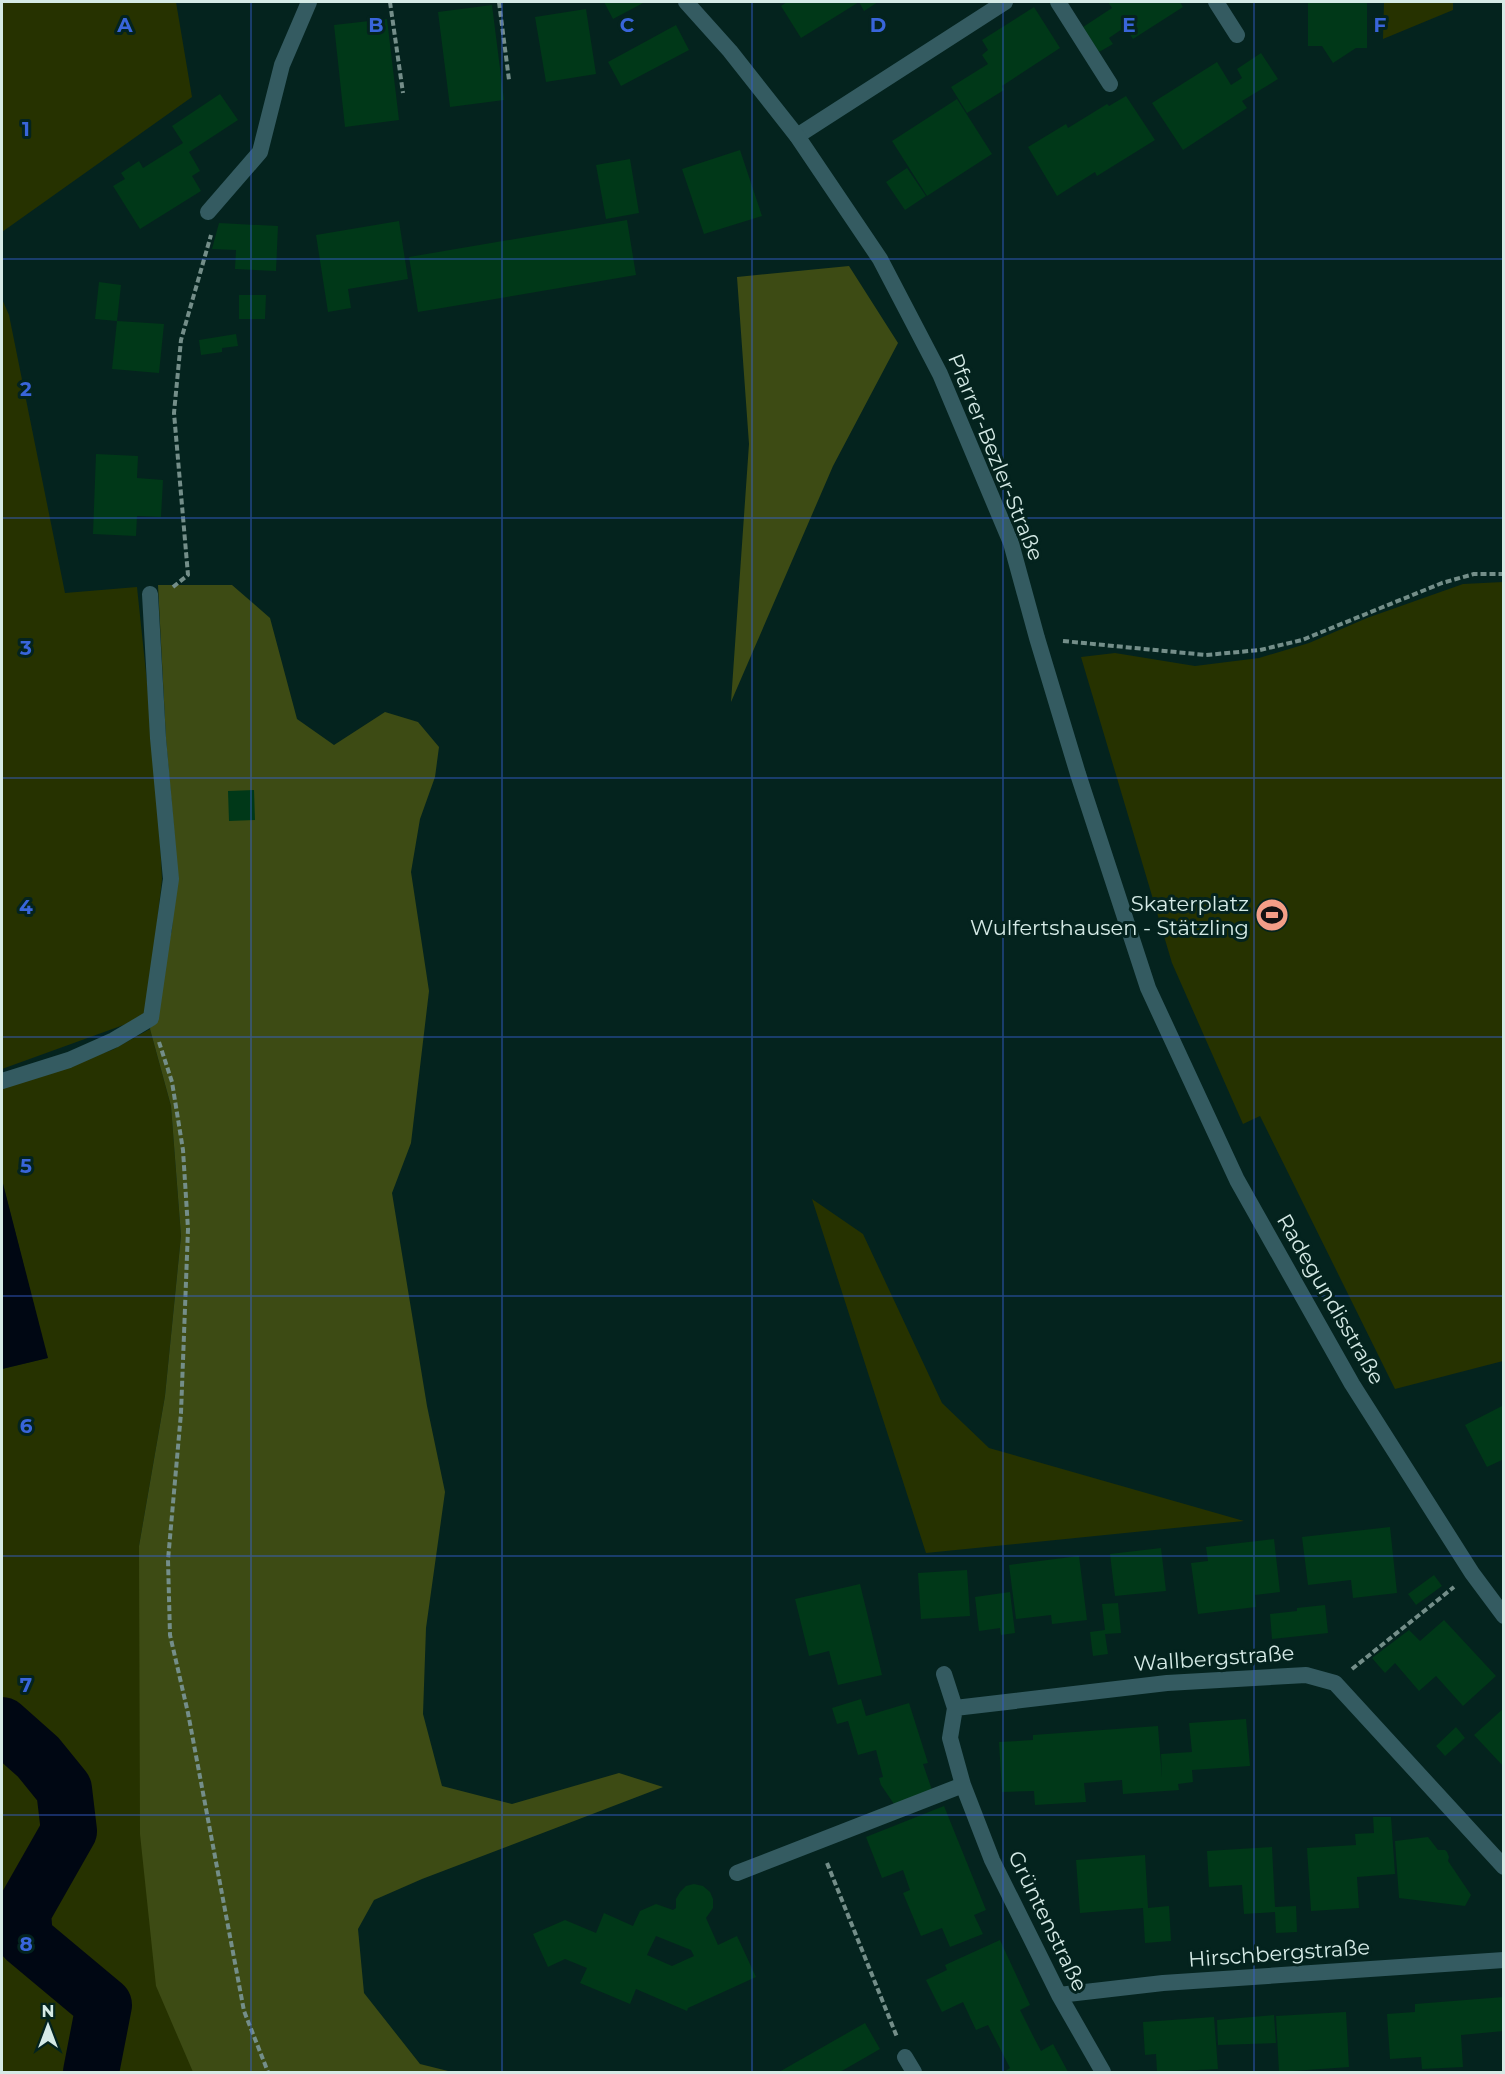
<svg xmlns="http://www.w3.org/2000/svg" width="1505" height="2074" font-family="Montserrat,sans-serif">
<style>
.green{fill:#263200}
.forest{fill:#3d4b14}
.water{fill:#000713}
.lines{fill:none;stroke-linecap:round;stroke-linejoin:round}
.river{stroke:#000713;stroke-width:56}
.building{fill:#003818;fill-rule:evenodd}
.path{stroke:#748e89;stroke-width:4;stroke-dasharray:6 3;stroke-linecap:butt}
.service{stroke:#345b61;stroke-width:16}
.minor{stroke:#345b61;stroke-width:16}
.tertiary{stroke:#345b61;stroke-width:16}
.grid{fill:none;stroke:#3965da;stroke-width:1.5;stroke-opacity:0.55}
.labels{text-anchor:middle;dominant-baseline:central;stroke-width:6;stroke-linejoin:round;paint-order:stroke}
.street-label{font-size:21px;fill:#d5eae6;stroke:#04231e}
.poi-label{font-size:21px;fill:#d5eae6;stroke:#04231e;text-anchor:end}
.grid-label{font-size:20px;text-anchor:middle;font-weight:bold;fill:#3965da;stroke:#04231e;stroke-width:6;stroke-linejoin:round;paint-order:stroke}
</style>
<rect width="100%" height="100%" fill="#04231e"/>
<!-- green -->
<path class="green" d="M 2,2 L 176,2 L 192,97 L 2,232 Z
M 1384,2 L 1453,2 L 1453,10 L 1383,39 Z
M 2,299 L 9,315 L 65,593 L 137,587 L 156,768 L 162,879 L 147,1014 L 129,1023 L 2,1069 Z
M 1503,582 L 1503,1361 L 1395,1389 L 1260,1116 L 1243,1124 L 1172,963 L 1081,657 L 1115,653 L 1195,666 L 1259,658 L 1309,643 L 1367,618 L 1463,584 Z
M 150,1029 L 171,1106 L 181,1236 L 165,1396 L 139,1546 L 195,2072 L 2,2072 L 2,1369 L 47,1358 L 2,1180 L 2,1087 L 112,1050 Z
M 812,1199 L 863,1234 L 942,1403 L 989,1448 L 1244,1521 L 926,1553 Z"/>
<!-- forest -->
<path class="forest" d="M 849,266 L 898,343 L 833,466 L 731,702 L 749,444 L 737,277 Z
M 158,585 L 232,585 L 270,618 L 297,719 L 334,745 L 385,712 L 418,722 L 439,747 L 435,777 L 420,819 L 411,872 L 429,991 L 411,1143 L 392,1193 L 427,1406 L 445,1492 L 426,1628 L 423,1714 L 442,1786 L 512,1804 L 619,1773 L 663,1787 L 422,1879 L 374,1900 L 358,1929 L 364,1993 L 420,2064 L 452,2072 L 193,2072 L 156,1986 L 140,1834 L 139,1546 L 165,1396 L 181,1236 L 171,1106 L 150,1029 L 172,929 L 176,855 L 166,739 Z"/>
<!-- water -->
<path class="water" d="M 2,1180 L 48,1358 L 2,1369 Z"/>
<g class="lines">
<!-- river -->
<path class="river" d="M 2,1725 L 38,1757 L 64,1789 L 69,1831 L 23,1912 L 25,1939 L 104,2005 L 91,2072"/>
</g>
<!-- building -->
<path class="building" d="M 604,2 L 645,2 L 613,19 Z
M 787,2 L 878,2 L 864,11 L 859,2 L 801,38 L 781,6 Z
M 1108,2 L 1180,2 L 1183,7 L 1133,39 L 1125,27 L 1109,38 L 1113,44 L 1099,52 L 1083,27 L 1112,8 Z
M 1308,2 L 1367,2 L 1367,48 L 1356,48 L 1333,63 L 1322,46 L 1308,46 Z
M 492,5 L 504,100 L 450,107 L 438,12 Z
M 1034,7 L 1060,48 L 1002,86 L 1004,90 L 967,113 L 951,87 L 988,64 L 982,55 L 988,50 L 982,40 Z
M 586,9 L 596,74 L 546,82 L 535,17 Z
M 387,19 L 399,120 L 345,127 L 334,25 Z
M 676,25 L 689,50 L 621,86 L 608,62 Z
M 1261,53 L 1278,79 L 1242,101 L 1247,108 L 1183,150 L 1152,103 L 1217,62 L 1231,85 L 1242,78 L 1237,69 Z
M 220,94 L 238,120 L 189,152 L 200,171 L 192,176 L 201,191 L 140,229 L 113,186 L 125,179 L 121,173 L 139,161 L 143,168 L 183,143 L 172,126 Z
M 1126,96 L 1155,140 L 1097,176 L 1095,172 L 1057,196 L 1028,147 L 1066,124 L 1068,128 L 1107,104 L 1109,106 Z
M 957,99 L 992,154 L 927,196 L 892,141 Z
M 740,150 L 762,216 L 704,234 L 682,169 Z
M 630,159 L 639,213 L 606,219 L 596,165 Z
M 907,168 L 926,196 L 905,210 L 886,182 Z
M 627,220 L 636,275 L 418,312 L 409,257 Z
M 399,221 L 408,279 L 348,289 L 351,308 L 328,312 L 316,235 Z
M 219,223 L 278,226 L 276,271 L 235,269 L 236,250 L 212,249 Z
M 99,282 L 121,285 L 117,321 L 164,324 L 159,373 L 112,369 L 117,321 L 95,319 Z
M 239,295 L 266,295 L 265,319 L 239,319 Z
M 236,334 L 238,346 L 222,348 L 222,352 L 201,355 L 199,340 Z
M 96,454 L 138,456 L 137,478 L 163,480 L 161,517 L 137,516 L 136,536 L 93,534 Z
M 254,790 L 255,820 L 229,821 L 228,791 Z
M 1504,1405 L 1504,1459 L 1487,1467 L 1465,1425 Z
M 1390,1527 L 1397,1593 L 1353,1598 L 1351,1580 L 1308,1585 L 1302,1537 Z
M 1274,1539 L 1280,1592 L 1255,1595 L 1256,1607 L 1198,1614 L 1191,1563 L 1208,1561 L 1206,1547 Z
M 1161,1548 L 1166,1591 L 1115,1596 L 1110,1554 Z
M 1079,1556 L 1087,1620 L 1052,1624 L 1051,1615 L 1016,1619 L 1009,1565 Z
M 967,1570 L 970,1616 L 921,1619 L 918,1573 Z
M 1434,1575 L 1442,1586 L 1416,1605 L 1408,1594 Z
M 860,1584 L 882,1675 L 838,1685 L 829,1651 L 809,1656 L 795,1599 Z
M 1010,1592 L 1015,1633 L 1001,1635 L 1000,1628 L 979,1631 L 975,1597 Z
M 1118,1603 L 1121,1633 L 1105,1634 L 1108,1654 L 1093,1656 L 1090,1632 L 1105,1630 L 1102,1604 Z
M 1325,1605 L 1328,1633 L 1272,1639 L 1270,1614 L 1297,1611 L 1297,1608 Z
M 1444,1620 L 1496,1676 L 1463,1706 L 1436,1676 L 1419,1691 L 1395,1663 L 1385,1673 L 1372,1658 L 1409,1630 L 1420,1641 Z
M 861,1699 L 866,1716 L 909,1703 L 928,1763 L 923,1764 L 932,1790 L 894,1804 L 881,1785 L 879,1778 L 883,1777 L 876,1750 L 858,1755 L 848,1721 L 837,1724 L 832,1708 Z
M 1504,1708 L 1504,1767 L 1474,1735 Z
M 1246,1719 L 1250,1766 L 1192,1770 L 1193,1782 L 1178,1784 L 1179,1790 L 1123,1794 L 1122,1780 L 1084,1783 L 1086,1802 L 1035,1805 L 1034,1791 L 1002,1792 L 999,1742 L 1033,1740 L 1033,1735 L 1158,1726 L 1162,1778 L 1161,1754 L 1192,1752 L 1189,1723 Z
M 1456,1727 L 1465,1738 L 1445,1756 L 1436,1746 Z
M 944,1806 L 986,1910 L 974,1915 L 983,1934 L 950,1947 L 942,1928 L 921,1936 L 903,1893 L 910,1890 L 903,1870 L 882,1878 L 866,1837 Z
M 1373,1817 L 1391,1817 L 1395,1874 L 1357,1877 L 1359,1908 L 1311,1911 L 1307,1848 L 1356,1845 L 1355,1834 L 1374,1833 Z
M 1428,1837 L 1438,1850 L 1445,1850 L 1447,1852 L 1449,1857 L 1448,1861 L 1471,1895 L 1465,1906 L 1399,1898 L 1395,1841 Z
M 1272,1847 L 1275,1907 L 1296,1906 L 1297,1932 L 1276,1933 L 1275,1912 L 1244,1914 L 1242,1885 L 1209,1887 L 1207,1851 Z
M 1145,1855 L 1148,1908 L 1169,1906 L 1171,1941 L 1145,1943 L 1143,1908 L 1080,1913 L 1076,1860 Z
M 694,1884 L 703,1886 L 710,1892 L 713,1899 L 713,1908 L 706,1918 L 718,1945 L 737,1936 L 756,1977 L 688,2008 L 687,2011 L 636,1989 L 630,2004 L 580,1983 L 587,1968 L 565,1959 L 548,1967 L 533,1934 L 565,1920 L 596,1933 L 604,1913 L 633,1926 L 640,1911 L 656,1904 L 673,1910 L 676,1908 L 676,1899 L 680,1892 L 686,1886 ZM 656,1936 L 691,1950 L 694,1956 L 672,1966 L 647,1955 Z
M 1000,1940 L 1030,2005 L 1020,2010 L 1032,2034 L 1041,2051 L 1053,2044 L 1068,2072 L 1004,2072 L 1010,2068 L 988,2025 L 976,2030 L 963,2002 L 942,2012 L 926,1980 L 947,1970 L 945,1965 Z
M 1504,1997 L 1504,2031 L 1461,2035 L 1463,2067 L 1422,2069 L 1421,2057 L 1390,2059 L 1387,2014 L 1415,2012 L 1415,2004 Z
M 1346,2012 L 1349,2067 L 1279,2072 L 1276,2016 Z
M 1274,2015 L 1276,2043 L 1218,2045 L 1217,2020 Z
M 1214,2017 L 1218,2069 L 1157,2072 L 1156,2054 L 1145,2055 L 1143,2022 Z
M 865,2023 L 880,2049 L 840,2072 L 779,2072 Z"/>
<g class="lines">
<!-- path -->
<path class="path" d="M 390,2 L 403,93
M 499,2 L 509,80
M 173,587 L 188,575 L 174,413 L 181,340 L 211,235
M 1063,641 L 1206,655 L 1260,650 L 1302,640 L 1442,583 L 1474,574 L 1504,574
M 159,1042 L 172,1082 L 183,1150 L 188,1229 L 181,1413 L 168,1560 L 170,1635 L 188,1713 L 244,2011 L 268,2072
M 1352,1669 L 1454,1587
M 827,1863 L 897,2037"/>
<!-- service -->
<path class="service" d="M 2,1081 L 69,1060 L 114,1040 L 151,1018 L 171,879 L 158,738 L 150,594"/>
<!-- minor -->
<path class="minor" d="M 1058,2 L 1110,84
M 1216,2 L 1237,35
M 797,136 L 1005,2
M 208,212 L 260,152 L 282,65 L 309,2
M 944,1674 L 955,1708 L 950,1738 L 963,1785 L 992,1860 L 1059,1995 L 1103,2072
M 955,1708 L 1167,1683 L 1306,1675 L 1335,1683 L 1504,1867
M 737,1873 L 963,1785
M 1059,1995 L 1163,1983 L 1504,1960
M 905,2057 L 914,2072"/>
<!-- tertiary -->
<path class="tertiary" d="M 686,2 L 730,51 L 797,136 L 880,259 L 940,374 L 1011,543 L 1037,638 L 1078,774 L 1148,988 L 1237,1180 L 1352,1384 L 1472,1573 L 1504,1616"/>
</g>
<!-- grid -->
<path class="grid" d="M 251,2 L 251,2072M 502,2 L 502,2072M 752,2 L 752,2072M 1003,2 L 1003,2072M 1254,2 L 1254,2072M 2,259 L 1504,259M 2,518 L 1504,518M 2,778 L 1504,778M 2,1037 L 1504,1037M 2,1296 L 1504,1296M 2,1556 L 1504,1556M 2,1815 L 1504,1815"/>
<!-- icons -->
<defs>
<symbol id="stadium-disc" viewBox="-11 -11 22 22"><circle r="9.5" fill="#f49e87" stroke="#04231e"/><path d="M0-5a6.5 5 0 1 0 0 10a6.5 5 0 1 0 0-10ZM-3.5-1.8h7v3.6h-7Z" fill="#111"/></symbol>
</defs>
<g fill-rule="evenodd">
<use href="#stadium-disc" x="1253" y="896" width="38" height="38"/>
</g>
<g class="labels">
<!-- street labels -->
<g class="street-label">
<text transform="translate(996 457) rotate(68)">Pfarrer-Bezler-Straße</text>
<text transform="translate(1331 1299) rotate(60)">Radegundisstraße</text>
<text transform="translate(1214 1658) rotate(-4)">Wallbergstraße</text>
<text transform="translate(1048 1921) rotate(64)">Grüntenstraße</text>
<text transform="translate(1279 1953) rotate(-4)">Hirschbergstraße</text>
</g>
<!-- poi labels -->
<g class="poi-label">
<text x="1249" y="903">Skaterplatz<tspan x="1249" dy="24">Wulfertshausen - Stätzling</tspan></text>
</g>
</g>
<g class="grid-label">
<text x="125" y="32">A</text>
<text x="376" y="32">B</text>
<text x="627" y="32">C</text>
<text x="878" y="32">D</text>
<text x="1129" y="32">E</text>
<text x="1380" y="32">F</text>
<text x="26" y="136">1</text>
<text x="26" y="396">2</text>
<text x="26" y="655">3</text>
<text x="26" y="914">4</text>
<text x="26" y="1173">5</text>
<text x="26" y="1433">6</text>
<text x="26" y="1692">7</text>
<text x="26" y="1951">8</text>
</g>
<!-- border -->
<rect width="1505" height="2074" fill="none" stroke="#d5eae6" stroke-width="6"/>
<!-- north arrow -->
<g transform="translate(48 2026)" stroke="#04231e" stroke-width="4.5" paint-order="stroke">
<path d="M0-4.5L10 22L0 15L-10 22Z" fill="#d5eae6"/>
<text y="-9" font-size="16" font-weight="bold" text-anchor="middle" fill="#d5eae6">N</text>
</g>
</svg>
